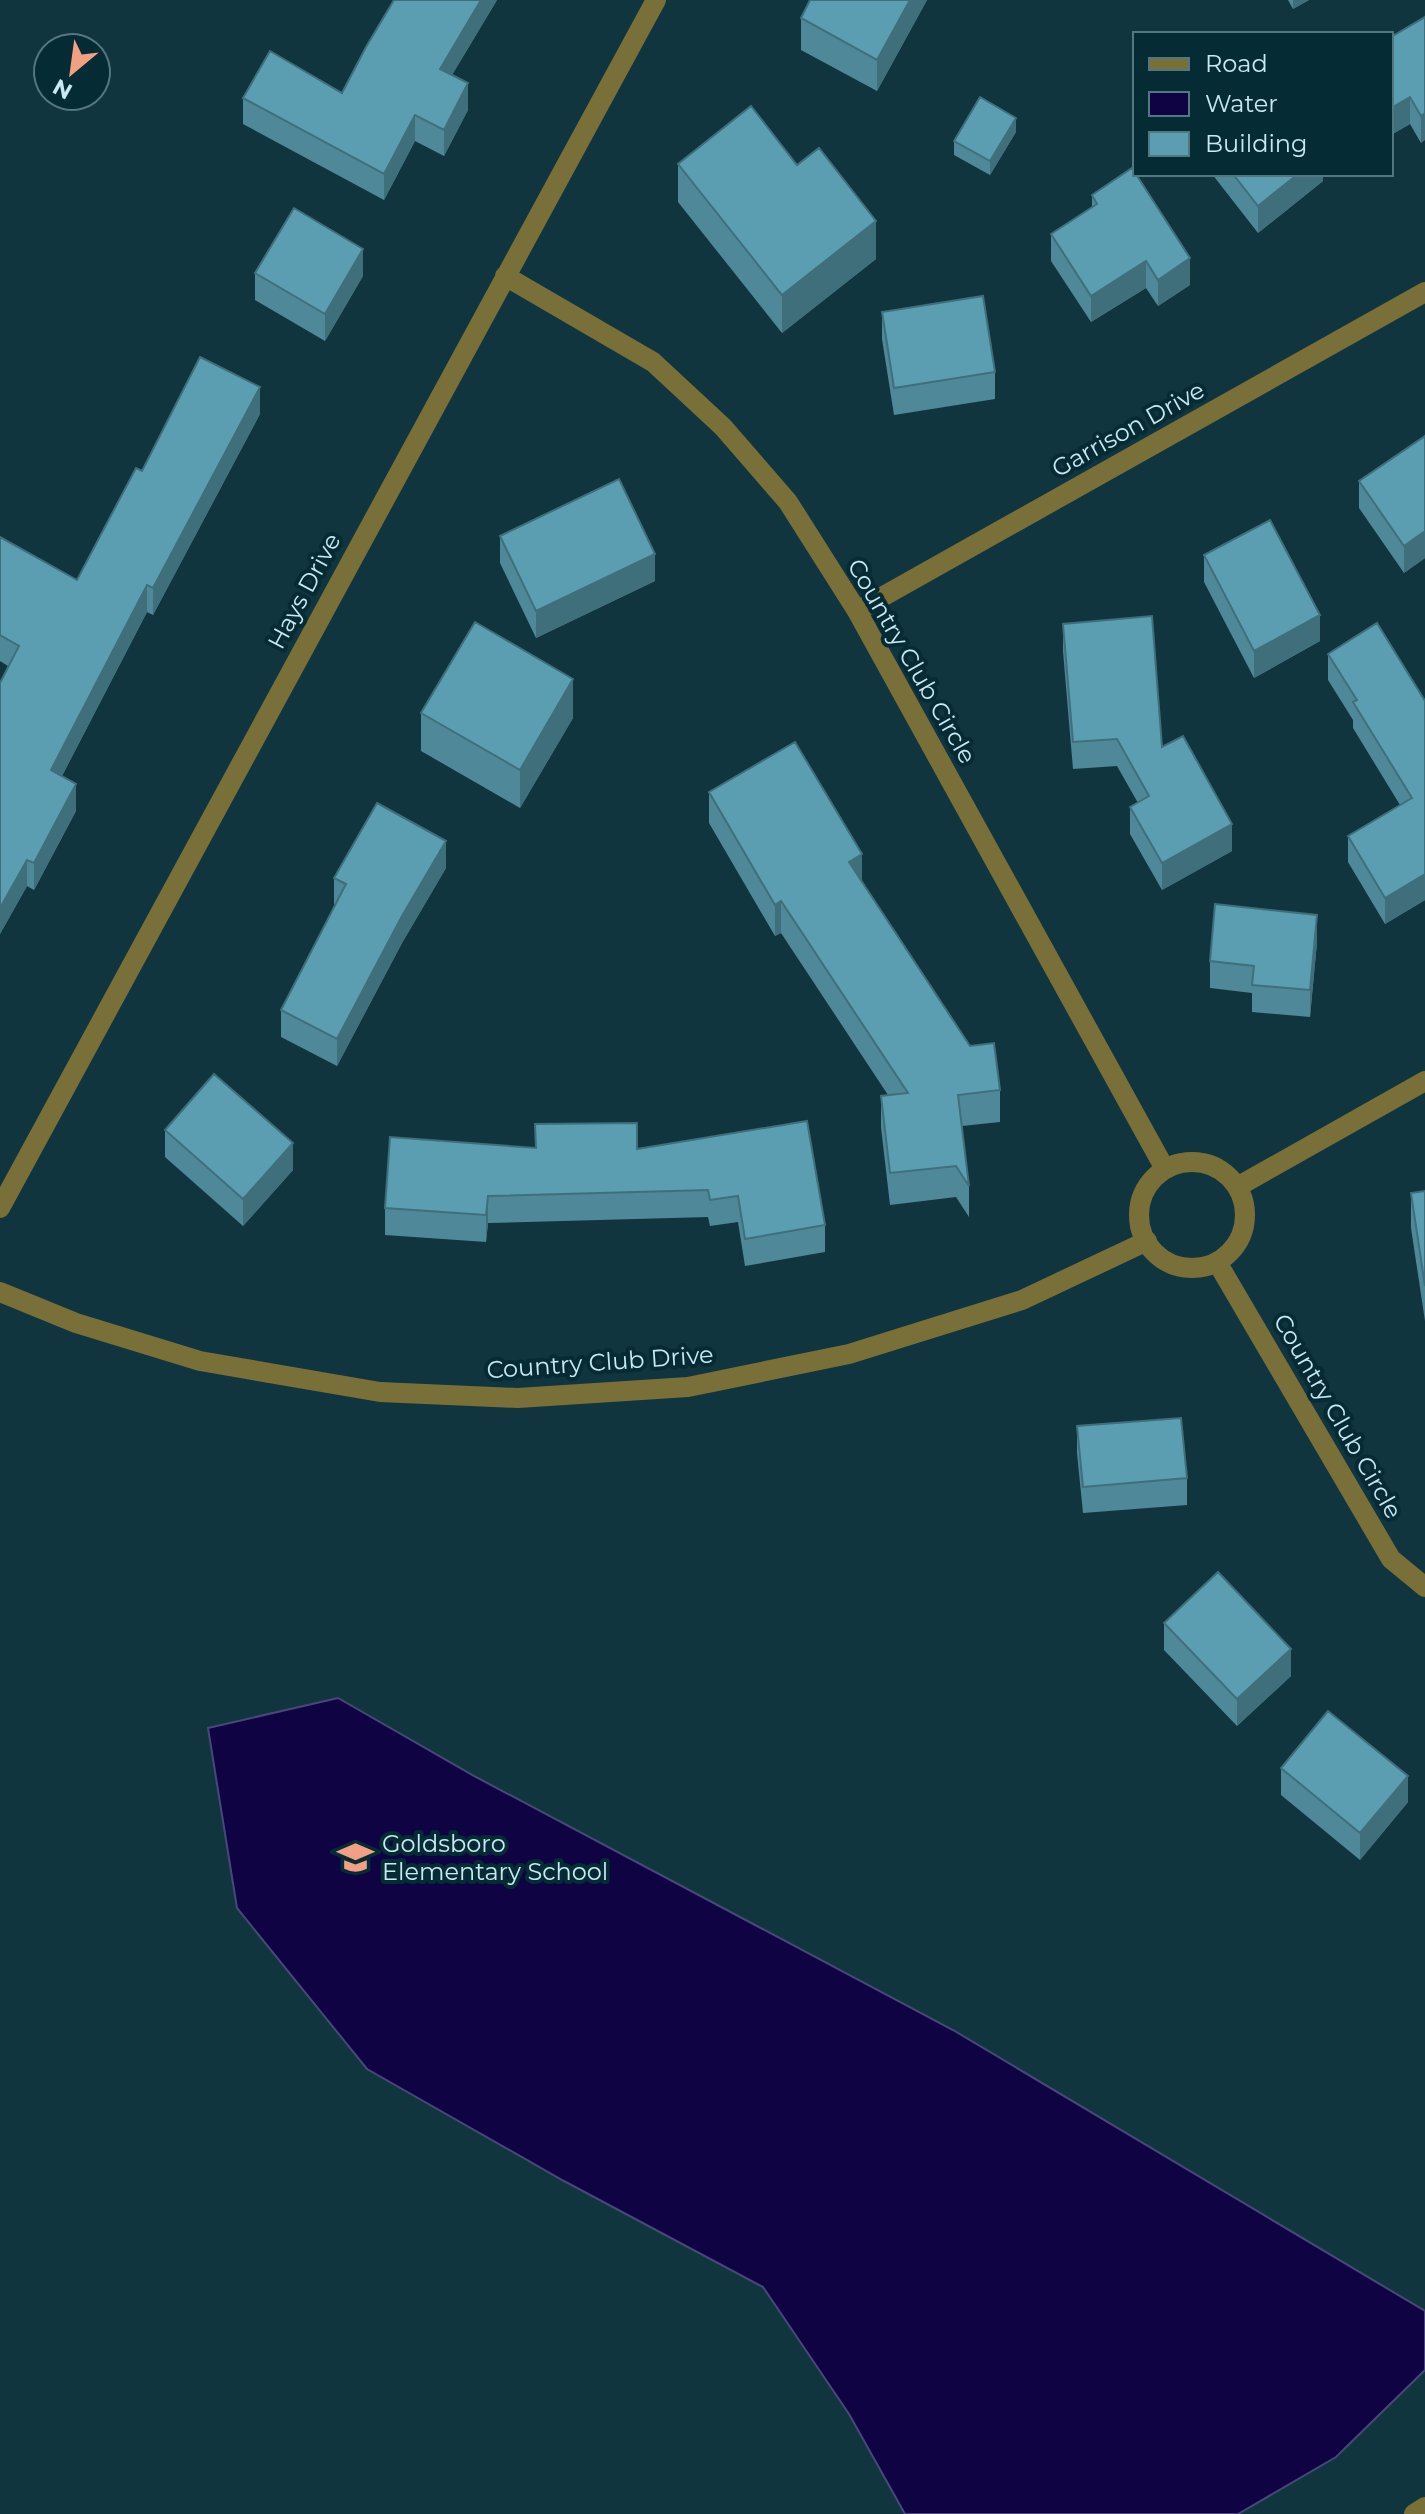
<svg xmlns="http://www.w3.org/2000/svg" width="1425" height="2514" font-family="Montserrat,sans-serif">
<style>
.water{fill:#100343;stroke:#474878;stroke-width:2}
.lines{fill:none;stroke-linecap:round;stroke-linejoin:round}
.minor{stroke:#796f38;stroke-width:20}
.wall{fill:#4f8898}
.shaded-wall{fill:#406f7c}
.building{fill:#5c9eb1;stroke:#406f7c;stroke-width:2}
.labels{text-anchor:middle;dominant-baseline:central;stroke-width:8;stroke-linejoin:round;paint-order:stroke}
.street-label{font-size:24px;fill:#c8e8f2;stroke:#052b34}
.poi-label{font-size:24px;fill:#c8e8f2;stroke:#052b34;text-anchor:start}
</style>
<rect width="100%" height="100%" fill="#11353f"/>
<!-- water -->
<path class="water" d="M 338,1698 L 476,1777 L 953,2030 L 1425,2311 L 1425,2370 L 1336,2457 L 1238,2514 L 905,2514 L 849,2414 L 763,2287 L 564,2181 L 367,2069 L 237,1908 L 208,1728 Z"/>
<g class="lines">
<!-- minor -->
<path class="minor" d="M 505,276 L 653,362 L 723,427 L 788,502 L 857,611 L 1165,1169
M 857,611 L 1425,292
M1139 1215a53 53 0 1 1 106 0a53 53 0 1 1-106 0Z
M 1237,1187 L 1425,1081
M 0,1208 L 656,0
M 1217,1262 L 1391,1559 L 1425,1587
M 0,1292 L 76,1323 L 200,1361 L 380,1392 L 518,1398 L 688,1387 L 849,1354 L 1022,1300 L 1147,1241
M 1414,2514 L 1425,2507"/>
</g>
<!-- wall -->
<path class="wall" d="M 394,0 L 497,0 L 452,75 L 468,110 L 444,156 L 415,141 L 384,200 L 243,124 L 243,98 L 342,93 Z
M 810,0 L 927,0 L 877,91 L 801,50 L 801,18 Z
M 1288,0 L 1309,0 L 1293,9 Z
M 1425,17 L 1421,143 L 1410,124 L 1391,135 L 1391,37 Z
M 1016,132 L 990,175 L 954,155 L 954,141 Z
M 678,164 L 797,165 L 876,259 L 782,333 L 678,202 Z
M 1212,174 L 1323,174 L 1323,181 L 1258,233 Z
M 1092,195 L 1190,285 L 1158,306 L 1146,288 L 1091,322 L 1051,261 L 1051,234 L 1092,207 Z
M 255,273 L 363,276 L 325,341 L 255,300 Z
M 882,312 L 995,372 L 995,399 L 894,415 L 882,339 Z
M 260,414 L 153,615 L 147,612 L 62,776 L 76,811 L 34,890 L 27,886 L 0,934 L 0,683 L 8,666 L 0,661 L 0,537 L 77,580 L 142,471 Z
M 1425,436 L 1425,558 L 1404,573 L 1359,508 L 1359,481 Z
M 500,536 L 655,581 L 536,638 L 500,563 Z
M 1204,555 L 1320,641 L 1254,678 L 1204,582 Z
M 1063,624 L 1162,747 L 1232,851 L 1162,890 L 1130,834 L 1130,807 L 1138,803 L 1117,766 L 1073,769 L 1063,651 Z
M 1328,654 L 1425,701 L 1425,900 L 1385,924 L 1348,862 L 1348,836 L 1400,805 L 1353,728 L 1353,720 L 1328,680 Z
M 421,713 L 573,718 L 520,808 L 421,751 Z
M 709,792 L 862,883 L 1000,1090 L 1000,1122 L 962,1126 L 969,1186 L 969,1217 L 956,1197 L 890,1205 L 881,1127 L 881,1096 L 888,1095 L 781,933 L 775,936 L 709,823 Z
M 446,868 L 402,943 L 337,1066 L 281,1037 L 281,1010 L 336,905 L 334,904 L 334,878 Z
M 1317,942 L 1310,1017 L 1252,1012 L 1252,993 L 1210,988 L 1210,961 Z
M 165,1130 L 293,1170 L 243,1226 L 165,1157 Z
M 535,1148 L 637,1149 L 825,1225 L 825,1252 L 745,1266 L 738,1222 L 710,1226 L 708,1217 L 488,1223 L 486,1242 L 385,1235 L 385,1208 Z
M 1425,1191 L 1425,1321 L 1411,1228 L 1411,1193 Z
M 1077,1426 L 1187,1478 L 1187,1505 L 1083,1513 L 1077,1453 Z
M 1164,1623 L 1291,1676 L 1237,1726 L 1164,1650 Z
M 1281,1768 L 1408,1802 L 1360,1860 L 1281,1795 Z"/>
<!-- shaded-wall -->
<path class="shaded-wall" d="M 481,0 L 497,0 L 440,95 L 440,69 Z
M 910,0 L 927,0 L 877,91 L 877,60 Z
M 1293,0 L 1309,0 L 1293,9 Z
M 468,83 L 468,110 L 444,156 L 444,130 Z
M 1410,97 L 1410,124 L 1391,135 L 1391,108 Z
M 1425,113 L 1425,140 L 1421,143 L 1421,116 Z
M 415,115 L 415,141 L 384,200 L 384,174 Z
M 1016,118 L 1016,132 L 990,175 L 990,161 Z
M 1298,174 L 1323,174 L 1323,181 L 1258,233 L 1258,206 Z
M 876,221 L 876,259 L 782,333 L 782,295 Z
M 363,249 L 363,276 L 325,341 L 325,314 Z
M 1190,258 L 1190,285 L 1158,306 L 1158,280 Z
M 1146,261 L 1146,288 L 1091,322 L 1091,296 Z
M 260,387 L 260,414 L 153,615 L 153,588 Z
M 1425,531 L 1425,558 L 1404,573 L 1404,546 Z
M 655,554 L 655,581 L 536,638 L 536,611 Z
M 147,585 L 147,612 L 51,797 L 51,770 Z
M 1320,615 L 1320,641 L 1254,678 L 1254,651 Z
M 573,679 L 573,718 L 520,808 L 520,770 Z
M 76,784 L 76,811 L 34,890 L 34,863 Z
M 1232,824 L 1232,851 L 1162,890 L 1162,863 Z
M 446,841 L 446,868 L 402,943 L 337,1066 L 337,1039 L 402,916 Z
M 862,854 L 862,886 L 849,862 Z
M 27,860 L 27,886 L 0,934 L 0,908 Z
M 1425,874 L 1425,900 L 1385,924 L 1385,898 Z
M 781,901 L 781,933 L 775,936 L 775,905 Z
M 1317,915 L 1317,942 L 1310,1017 L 1310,990 Z
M 293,1143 L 293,1170 L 243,1226 L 243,1199 Z
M 488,1196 L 488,1223 L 486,1242 L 486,1215 Z
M 1291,1649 L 1291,1676 L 1237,1726 L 1237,1699 Z
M 1408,1776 L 1408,1802 L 1360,1860 L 1360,1833 Z"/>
<!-- building -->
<path class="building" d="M 394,0 L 481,0 L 440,69 L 468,83 L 444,130 L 415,115 L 384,174 L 243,98 L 270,51 L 342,93 L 366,47 Z
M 810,0 L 910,0 L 877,60 L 801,18 Z
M 1425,17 L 1425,113 L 1421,116 L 1410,97 L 1391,108 L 1391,37 Z
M 980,97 L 1016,118 L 990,161 L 954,141 Z
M 751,106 L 797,165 L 819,148 L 876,221 L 782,295 L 678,164 Z
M 1132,168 L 1190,258 L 1158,280 L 1146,261 L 1091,296 L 1051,234 L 1097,204 L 1092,195 Z
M 1233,174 L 1298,174 L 1258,206 Z
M 294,208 L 363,249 L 325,314 L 255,273 Z
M 983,296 L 995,372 L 894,388 L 882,312 Z
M 200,357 L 260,387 L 153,588 L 147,585 L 51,770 L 76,784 L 34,863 L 27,860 L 0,908 L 0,683 L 19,646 L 0,635 L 0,537 L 77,580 L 136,468 L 142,471 Z
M 1425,436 L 1425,531 L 1404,546 L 1359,481 Z
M 619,479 L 655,554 L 536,611 L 500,536 Z
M 1270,520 L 1320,615 L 1254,651 L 1204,555 Z
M 1152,616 L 1162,747 L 1183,736 L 1232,824 L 1162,863 L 1130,807 L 1149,796 L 1117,739 L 1073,742 L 1063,624 Z
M 475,622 L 573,679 L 520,770 L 421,713 Z
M 1377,623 L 1425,701 L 1425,874 L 1385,898 L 1348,836 L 1412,798 L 1353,702 L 1357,700 L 1328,654 Z
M 795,742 L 862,854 L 849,862 L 970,1046 L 994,1043 L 1000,1090 L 958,1095 L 969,1186 L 956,1166 L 890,1173 L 881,1096 L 908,1093 L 781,901 L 775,905 L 709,792 Z
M 377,803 L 446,841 L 402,916 L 337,1039 L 281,1010 L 346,884 L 334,878 Z
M 1215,904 L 1317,915 L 1310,990 L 1252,985 L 1254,966 L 1210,961 Z
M 214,1074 L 293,1143 L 243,1199 L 165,1130 Z
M 807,1121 L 825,1225 L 745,1239 L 738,1196 L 710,1200 L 708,1190 L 488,1196 L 486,1215 L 385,1208 L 390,1137 L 536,1148 L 535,1124 L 637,1123 L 637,1149 Z
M 1425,1191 L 1425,1286 L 1411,1193 Z
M 1181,1418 L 1187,1478 L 1083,1487 L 1077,1426 Z
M 1218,1572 L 1291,1649 L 1237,1699 L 1164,1623 Z
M 1328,1711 L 1408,1776 L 1360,1833 L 1281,1768 Z"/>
<!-- icons -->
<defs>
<symbol id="school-bare" viewBox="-9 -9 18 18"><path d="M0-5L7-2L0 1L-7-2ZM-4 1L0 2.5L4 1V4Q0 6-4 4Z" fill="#f39f83" stroke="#052b34" stroke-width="2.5" paint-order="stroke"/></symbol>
</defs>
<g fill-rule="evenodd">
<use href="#school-bare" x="330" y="1832" width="51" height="51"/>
</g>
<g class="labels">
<!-- street labels -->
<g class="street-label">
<text transform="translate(1128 429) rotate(-29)">Garrison Drive</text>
<text transform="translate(304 591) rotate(-62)">Hays Drive</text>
<text transform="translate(912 661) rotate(60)">Country Club Circle</text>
<text transform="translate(600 1362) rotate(-4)">Country Club Drive</text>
<text transform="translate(1338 1416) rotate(60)">Country Club Circle</text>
</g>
<!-- poi labels -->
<g class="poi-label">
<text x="382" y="1843">Goldsboro<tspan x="382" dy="28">Elementary School</tspan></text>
</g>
</g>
<!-- legend -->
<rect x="1133" y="32" width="260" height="144" fill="#052b34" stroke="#537780" stroke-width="2"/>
<rect x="1149" y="58" width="40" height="12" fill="#796f38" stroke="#537780" stroke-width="2"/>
<text x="1205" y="72" font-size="24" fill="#c8e8f2">Road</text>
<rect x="1149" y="92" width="40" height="24" fill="#100343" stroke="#537780" stroke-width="2"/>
<text x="1205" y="112" font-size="24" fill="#c8e8f2">Water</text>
<rect x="1149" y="132" width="40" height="24" fill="#5c9eb1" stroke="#537780" stroke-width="2"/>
<text x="1205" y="152" font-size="24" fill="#c8e8f2">Building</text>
<!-- north arrow -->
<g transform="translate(72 72) rotate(209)"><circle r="38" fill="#052b34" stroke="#537780" stroke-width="2"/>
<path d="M0-6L14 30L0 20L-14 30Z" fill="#f39f83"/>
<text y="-12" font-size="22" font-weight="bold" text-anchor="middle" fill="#c8e8f2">N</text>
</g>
</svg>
